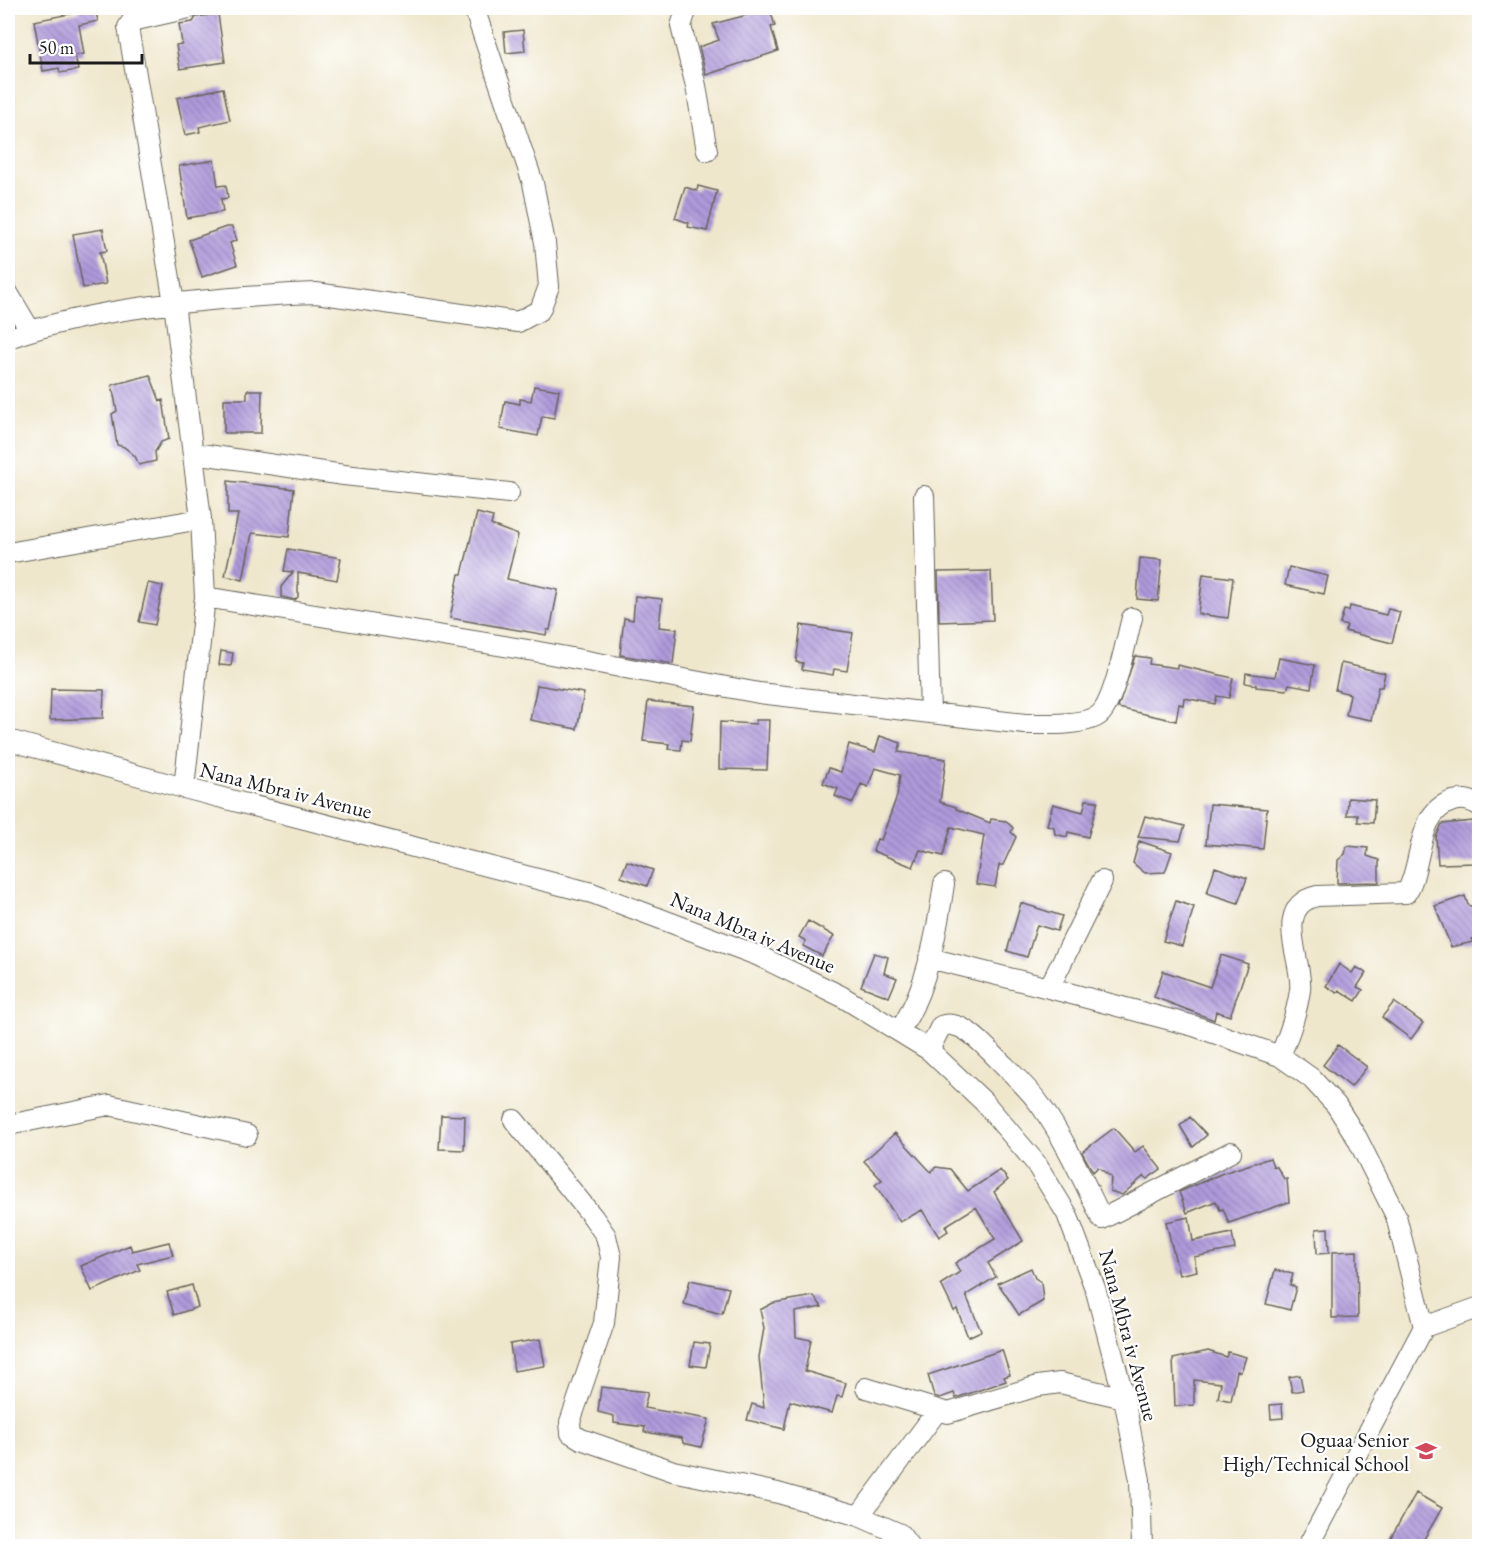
<svg xmlns="http://www.w3.org/2000/svg" width="1487" height="1554" font-family="'EB Garamond',serif">
<style>
.building{fill:url(#building-back-hatch)}
.lines{fill:none;stroke-linecap:round;stroke-linejoin:round}
.minor-casing{stroke:#66635a;stroke-width:22}
.minor{stroke:#fff;stroke-width:20}
.labels{text-anchor:middle;dominant-baseline:central;stroke-width:4.5;stroke-linejoin:round;paint-order:stroke}
.street-label{font-size:21px;fill:#1c1c1c;stroke:#fff}
.poi-label{font-size:21px;fill:#1c1c1c;stroke:#fff;text-anchor:end}
</style>
<defs>
<pattern id="building-back-hatch" width="6" height="6" patternUnits="userSpaceOnUse" patternTransform="scale(1.5)"><rect width="6" height="6" fill="#af9adb"/><path d="M-1 5l2 2M0 0l6 6M5-1l2 2" fill="none" stroke="#8e7db1"/></pattern>
</defs>
<rect width="100%" height="100%" fill="#fff"/>
<filter id="ink" filterUnits="userSpaceOnUse"><feTurbulence type="fractalNoise" baseFrequency=".0167" numOctaves="2"/><feDisplacementMap in="SourceGraphic" scale="12" xChannelSelector="R" yChannelSelector="G"/><feConvolveMatrix kernelMatrix="1 2 1 2 8 2 1 2 1" color-interpolation-filters="sRGB"/></filter>
<filter id="wash" filterUnits="userSpaceOnUse"><feTurbulence type="fractalNoise" baseFrequency=".008" numOctaves="4" result="noise"/><feDisplacementMap in="SourceGraphic" scale="24" xChannelSelector="R" yChannelSelector="G"/><feGaussianBlur stdDeviation="1.35" result="paint"/><feColorMatrix in="noise" values="0 0 0 0 0 0 0 0 0 0 0 0 0 0 0 0 0 1.4 0 .05"/><feComposite in="paint" operator="in"/></filter>
<g filter="url(#wash)">
<rect width="100%" height="100%" fill="#efe7cc"/>
<g id="blocks">
<!-- building -->
<path class="building" d="M 79,8 L 95,8 L 98,21 L 79,25 L 84,54 L 75,55 L 78,70 L 60,73 L 59,68 L 43,71 L 34,21 L 80,12 Z
M 770,9 L 775,26 L 771,27 L 778,51 L 706,75 L 699,47 L 719,40 L 713,24 Z
M 218,14 L 225,62 L 180,69 L 176,45 L 182,44 L 179,24 L 193,22 L 196,17 Z
M 523,30 L 525,51 L 506,53 L 504,32 Z
M 223,88 L 230,120 L 199,127 L 200,132 L 185,135 L 177,98 Z
M 214,160 L 218,186 L 226,185 L 228,198 L 221,199 L 223,212 L 187,218 L 179,166 Z
M 698,186 L 717,191 L 707,231 L 688,227 L 689,223 L 675,218 L 685,187 L 697,191 Z
M 226,227 L 232,227 L 237,240 L 230,243 L 237,265 L 202,277 L 189,240 Z
M 103,229 L 107,251 L 100,252 L 106,284 L 83,288 L 73,234 Z
M 150,375 L 160,401 L 163,400 L 169,439 L 161,442 L 155,452 L 156,461 L 139,465 L 135,456 L 124,447 L 117,445 L 112,414 L 117,411 L 112,385 Z
M 534,386 L 559,390 L 554,418 L 542,416 L 538,436 L 500,429 L 505,401 L 520,404 L 520,399 L 531,401 Z
M 247,390 L 262,390 L 261,433 L 224,433 L 224,399 L 247,399 Z
M 228,481 L 294,489 L 289,537 L 252,533 L 243,580 L 225,576 L 238,514 L 228,514 Z
M 477,513 L 493,517 L 491,525 L 518,535 L 507,579 L 558,590 L 550,630 L 547,630 L 546,635 L 450,618 L 459,574 L 462,574 Z
M 288,549 L 341,558 L 337,580 L 298,573 L 298,597 L 295,600 L 281,597 L 281,587 L 293,572 L 284,571 Z
M 1140,558 L 1162,560 L 1158,601 L 1137,599 Z
M 1289,567 L 1328,576 L 1324,594 L 1285,585 Z
M 991,571 L 993,620 L 939,622 L 938,572 Z
M 1203,574 L 1233,578 L 1228,618 L 1198,614 Z
M 148,583 L 163,586 L 155,625 L 139,622 Z
M 635,596 L 662,599 L 659,627 L 677,629 L 673,664 L 620,655 L 624,618 L 633,620 Z
M 1350,606 L 1386,615 L 1388,609 L 1400,612 L 1392,643 L 1345,631 L 1347,626 L 1340,624 L 1344,610 L 1349,611 Z
M 801,625 L 853,633 L 847,671 L 834,669 L 833,675 L 802,670 L 803,663 L 796,662 Z
M 221,651 L 233,653 L 231,666 L 219,665 Z
M 1135,656 L 1150,658 L 1149,664 L 1177,668 L 1177,665 L 1233,678 L 1229,698 L 1217,696 L 1215,704 L 1184,698 L 1183,705 L 1179,704 L 1176,721 L 1118,708 Z
M 1279,658 L 1315,665 L 1311,688 L 1289,684 L 1287,690 L 1256,687 L 1256,685 L 1245,683 L 1246,673 L 1275,677 Z
M 1341,663 L 1385,673 L 1382,687 L 1378,687 L 1371,720 L 1346,715 L 1350,694 L 1335,690 Z
M 537,685 L 584,693 L 577,729 L 530,720 Z
M 51,689 L 104,690 L 103,718 L 50,720 Z
M 648,701 L 694,706 L 690,741 L 682,740 L 681,750 L 668,749 L 669,744 L 643,741 Z
M 756,720 L 769,720 L 767,770 L 719,769 L 720,722 L 756,724 Z
M 880,736 L 901,743 L 898,752 L 946,759 L 940,802 L 956,807 L 956,809 L 990,823 L 991,819 L 1006,821 L 1013,828 L 1011,832 L 1016,837 L 1003,865 L 999,865 L 995,887 L 976,884 L 984,835 L 951,827 L 943,856 L 920,850 L 913,867 L 873,851 L 877,839 L 881,840 L 897,796 L 900,775 L 875,768 L 868,787 L 861,784 L 853,803 L 835,796 L 838,789 L 823,783 L 829,768 L 841,772 L 849,744 L 875,752 Z
M 1348,798 L 1375,800 L 1373,823 L 1358,822 L 1358,815 L 1347,815 Z
M 1086,800 L 1098,801 L 1088,837 L 1068,832 L 1067,837 L 1055,834 L 1054,827 L 1047,825 L 1053,804 L 1083,812 Z
M 1210,804 L 1267,809 L 1263,849 L 1206,844 Z
M 1145,816 L 1185,826 L 1180,841 L 1138,837 Z
M 1473,821 L 1477,863 L 1438,864 L 1436,837 L 1442,824 Z
M 1139,841 L 1172,852 L 1165,872 L 1145,873 L 1133,863 Z
M 1347,846 L 1368,848 L 1367,856 L 1379,860 L 1379,882 L 1337,883 L 1338,860 L 1345,854 Z
M 627,861 L 653,870 L 647,886 L 621,877 Z
M 1215,867 L 1247,878 L 1238,903 L 1207,893 Z
M 1465,896 L 1468,905 L 1478,909 L 1479,936 L 1472,939 L 1473,942 L 1451,947 L 1435,906 Z
M 1176,901 L 1194,907 L 1182,946 L 1163,941 Z
M 1021,903 L 1062,916 L 1057,931 L 1037,925 L 1027,957 L 1007,951 Z
M 808,921 L 834,936 L 822,956 L 803,946 L 806,941 L 799,937 Z
M 874,953 L 888,957 L 884,973 L 897,978 L 889,997 L 861,986 Z
M 1221,955 L 1248,964 L 1230,1016 L 1216,1011 L 1214,1020 L 1154,997 L 1163,971 L 1210,987 Z
M 1339,964 L 1352,973 L 1356,967 L 1366,973 L 1357,987 L 1363,990 L 1356,1001 L 1339,990 L 1337,993 L 1326,986 Z
M 1394,1002 L 1423,1023 L 1411,1039 L 1382,1017 Z
M 1338,1045 L 1367,1067 L 1351,1087 L 1323,1065 Z
M 441,1115 L 465,1116 L 464,1150 L 439,1149 Z
M 1190,1117 L 1207,1135 L 1193,1147 L 1180,1126 Z
M 1114,1128 L 1135,1152 L 1143,1146 L 1161,1169 L 1147,1179 L 1144,1176 L 1122,1195 L 1110,1191 L 1111,1177 L 1098,1167 L 1093,1172 L 1082,1152 Z
M 895,1133 L 931,1172 L 936,1167 L 950,1169 L 968,1191 L 1000,1170 L 1008,1180 L 994,1192 L 1023,1241 L 988,1263 L 996,1277 L 966,1295 L 981,1331 L 968,1337 L 957,1309 L 954,1311 L 941,1284 L 960,1272 L 955,1263 L 995,1239 L 976,1207 L 945,1226 L 948,1231 L 939,1237 L 922,1210 L 900,1222 L 875,1185 L 882,1180 L 864,1161 Z
M 1270,1158 L 1273,1166 L 1277,1167 L 1284,1179 L 1287,1179 L 1289,1202 L 1229,1223 L 1223,1209 L 1220,1210 L 1216,1201 L 1187,1213 L 1179,1192 L 1223,1173 Z
M 1189,1217 L 1193,1241 L 1232,1233 L 1235,1249 L 1194,1257 L 1197,1271 L 1179,1275 L 1166,1222 Z
M 1328,1228 L 1329,1253 L 1317,1254 L 1316,1229 Z
M 169,1242 L 173,1255 L 137,1264 L 140,1270 L 92,1291 L 81,1266 L 130,1245 L 132,1251 Z
M 1357,1251 L 1358,1317 L 1332,1318 L 1332,1252 Z
M 1031,1268 L 1035,1278 L 1041,1282 L 1043,1301 L 1019,1315 L 998,1283 Z
M 1275,1270 L 1293,1274 L 1290,1285 L 1296,1287 L 1290,1310 L 1266,1304 Z
M 690,1280 L 729,1288 L 722,1314 L 684,1304 Z
M 192,1285 L 198,1307 L 174,1315 L 167,1292 Z
M 814,1296 L 822,1307 L 795,1312 L 796,1337 L 811,1340 L 805,1371 L 846,1383 L 842,1397 L 837,1396 L 832,1413 L 790,1401 L 784,1429 L 747,1420 L 752,1404 L 764,1408 L 759,1357 L 764,1328 L 760,1310 L 773,1303 Z
M 540,1339 L 545,1366 L 514,1371 L 510,1344 Z
M 694,1342 L 710,1344 L 706,1367 L 690,1365 Z
M 1002,1350 L 1010,1375 L 1004,1377 L 1006,1381 L 956,1398 L 954,1393 L 940,1398 L 934,1396 L 928,1375 Z
M 1208,1351 L 1226,1357 L 1228,1352 L 1246,1357 L 1241,1372 L 1237,1371 L 1231,1401 L 1218,1398 L 1221,1383 L 1194,1380 L 1194,1405 L 1175,1406 L 1173,1359 Z
M 1300,1375 L 1303,1390 L 1292,1392 L 1289,1377 Z
M 601,1387 L 648,1392 L 644,1408 L 709,1419 L 701,1447 L 683,1443 L 682,1438 L 644,1432 L 645,1427 L 614,1423 L 614,1416 L 598,1412 Z
M 1282,1404 L 1283,1418 L 1271,1419 L 1270,1405 Z
M 1416,1493 L 1442,1508 L 1420,1546 L 1386,1546 Z"/>
</g>
</g>
<g filter="url(#ink)">
<use href="#blocks" fill-opacity="0" stroke="#66635a" stroke-width="1.5"/>
<g class="lines">
<defs>
<path id="minor" d="M 687,8 L 681,26 L 696,86 L 707,151
M 8,293 L 30,330
M 8,338 C 98,307 196,300 291,294 L 316,293 L 518,322 L 540,310 L 549,286 L 545,243 L 533,183 L 474,8
M 194,453 L 344,475 L 509,493
M 924,496 L 930,713
M 8,553 L 201,519
M 205,597 L 534,651 L 759,693 L 1025,724 C 1044,724 1084,726 1099,715 C 1115,702 1126,639 1132,618
M 8,740 L 184,788 L 592,893 L 759,956 L 841,996 L 929,1050 L 984,1102 L 1035,1162 L 1067,1214 L 1096,1291 L 1124,1398 L 1140,1480 L 1142,1546
M 184,788 L 205,597 L 201,519 L 174,303 L 128,27 L 132,21 L 189,8
M 1102,881 L 1049,988 L 1194,1026 L 1280,1056 C 1289,1035 1297,1012 1300,990 C 1304,962 1271,907 1317,896 L 1406,893 C 1423,869 1415,811 1453,801 C 1463,798 1471,800 1480,806
M 929,958 L 1049,988
M 900,1030 C 927,989 937,932 944,884
M 929,1050 L 941,1026 C 960,1019 978,1040 991,1052 C 1008,1070 1027,1086 1041,1106 C 1066,1141 1083,1180 1102,1219 L 1231,1152
M 1280,1056 L 1311,1078 L 1336,1105 L 1357,1138 L 1396,1216 L 1424,1327
M 514,1120 L 593,1217 L 606,1236 L 611,1257 L 604,1323 L 570,1422 L 571,1433 L 581,1439 L 673,1471 L 778,1493 L 859,1516 L 900,1534 L 909,1546
M 8,1125 L 109,1105 L 247,1135
M 866,1388 L 948,1413 L 1038,1386 L 1060,1383 L 1124,1398
M 859,1516 L 937,1411
M 1308,1546 L 1424,1327 L 1480,1307"/>
</defs>
<!-- minor casing -->
<use href="#minor" class="minor-casing"/>
<!-- minor -->
<use href="#minor" class="minor"/>
</g>
</g>
<!-- icons -->
<defs>
<symbol id="school-bare" viewBox="-9 -9 18 18"><path d="M0-5L7-2L0 1L-7-2ZM-4 1L0 2.5L4 1V4Q0 6-4 4Z" fill="#d1495b" stroke="#fff" stroke-width="2.5" paint-order="stroke"/></symbol>
</defs>
<g fill-rule="evenodd">
<use href="#school-bare" x="1411" y="1436" width="30" height="30"/>
</g>
<g class="labels">
<!-- street labels -->
<g class="street-label">
<text transform="translate(286 790) rotate(14)">Nana Mbra ⅳ Avenue</text>
<text transform="translate(753 932) rotate(23)">Nana Mbra ⅳ Avenue</text>
<text transform="translate(1129 1335) rotate(75)">Nana Mbra ⅳ Avenue</text>
</g>
<!-- poi labels -->
<g class="poi-label">
<text x="1409" y="1439">Oguaa Senior<tspan x="1409" dy="24">High/Technical School</tspan></text>
</g>
</g>
<!-- margin -->
<rect width="1487" height="1554" fill="none" stroke="#fff" stroke-width="30"/>
<!-- scale -->
<path d="M30 54v9h112v-9" fill="none" stroke="#1c1c1c" stroke-width="3"/>
<text x="39" y="54" font-size="18" fill="#1c1c1c" stroke="#ffffff" stroke-width="4.5" paint-order="stroke">50 m</text>
</svg>
